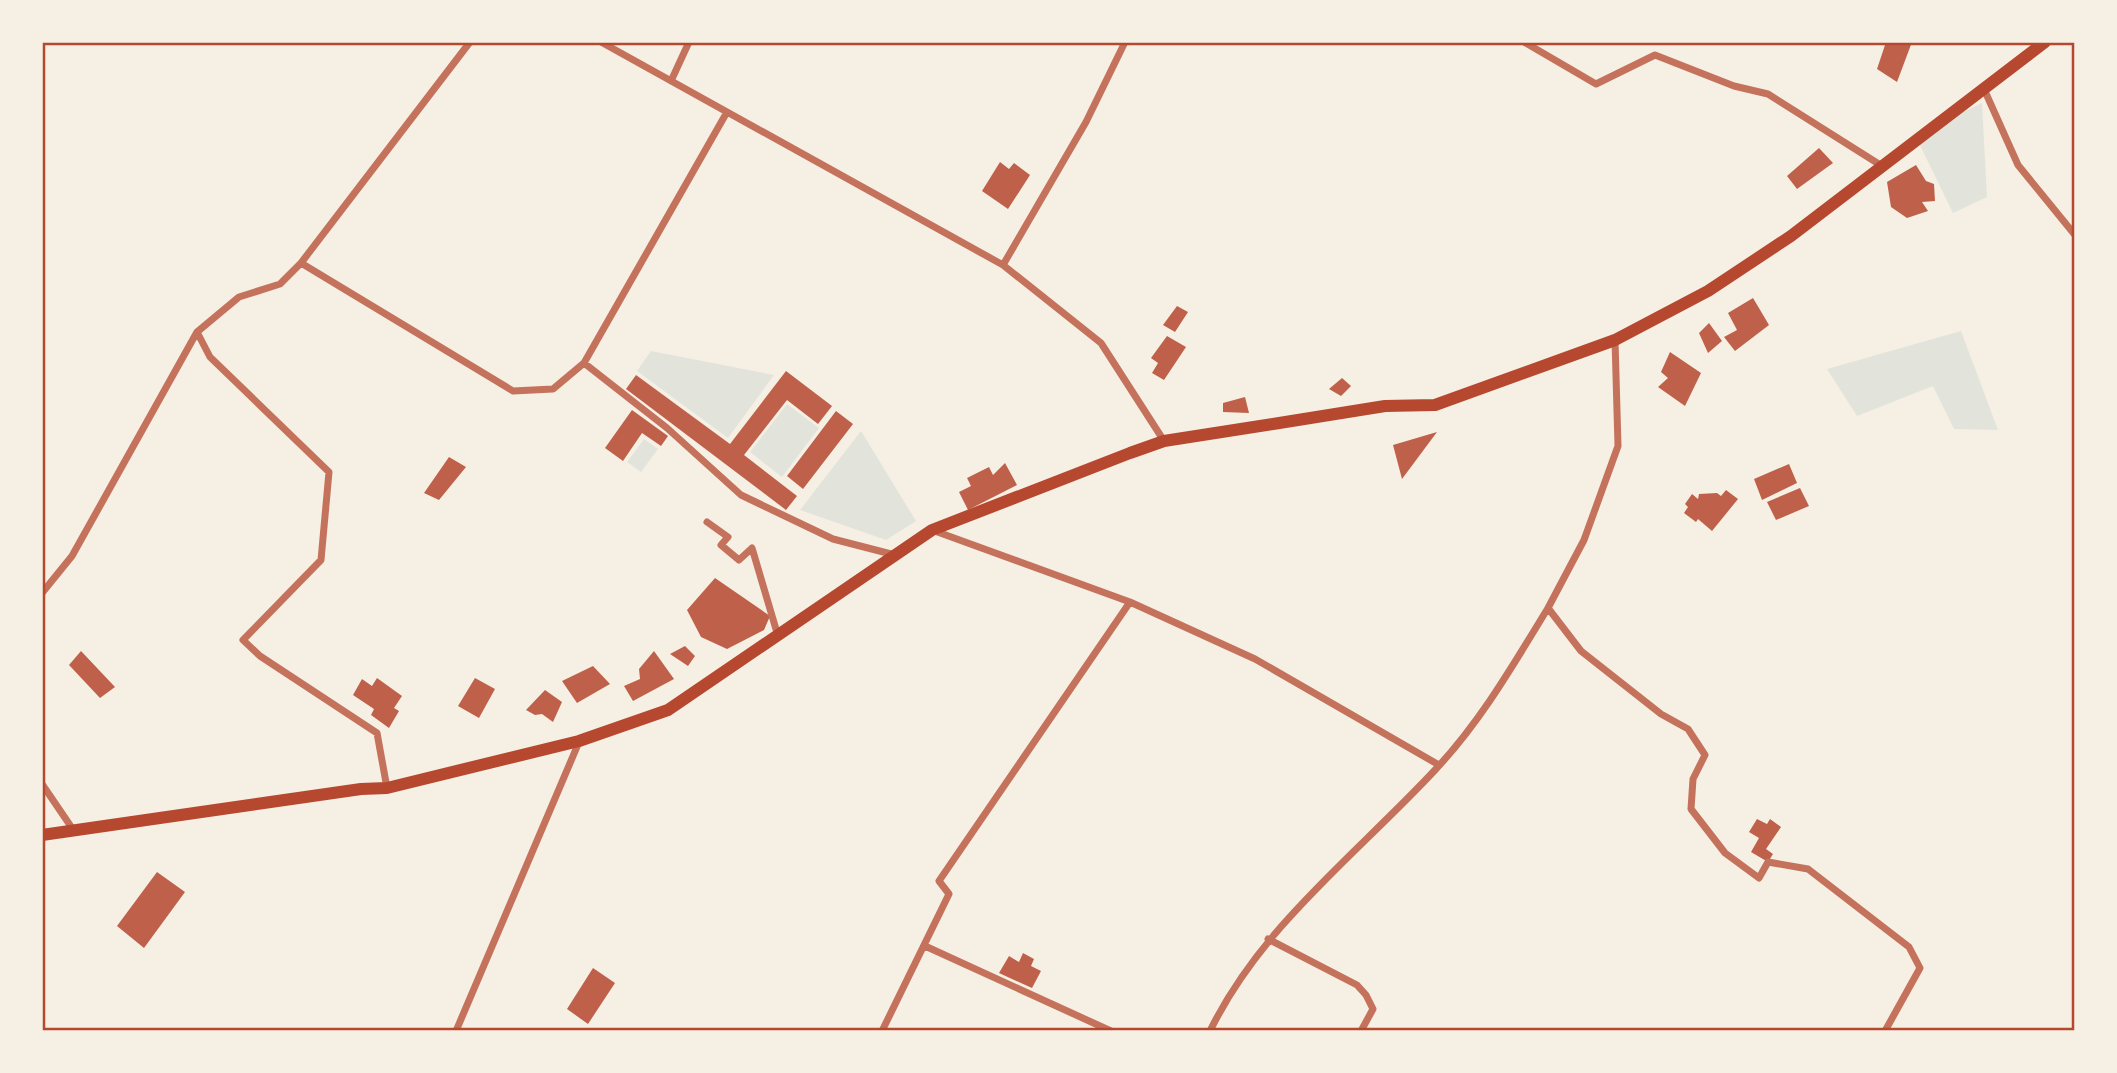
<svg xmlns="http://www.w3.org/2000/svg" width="2117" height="1073" font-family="'Zilla Slab',serif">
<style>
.green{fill:#e2e4dc}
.building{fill:#bf614a}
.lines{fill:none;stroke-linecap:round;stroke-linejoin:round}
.minor{stroke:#c5725c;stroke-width:7}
.secondary{stroke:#b5482f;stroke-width:12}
.neatline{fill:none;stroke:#b5482f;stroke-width:2.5}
</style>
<rect width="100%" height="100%" fill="#f6efe4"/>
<!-- green -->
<path class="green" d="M 1982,103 L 1987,197 L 1953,213 L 1915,135 Z
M 1961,331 L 1998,430 L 1954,429 L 1933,386 L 1857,416 L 1827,369 Z
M 651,351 L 774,375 L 728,438 L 637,371 Z
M 787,404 L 819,428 L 782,477 L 750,452 Z
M 861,431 L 916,521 L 886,540 L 800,510 Z
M 644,439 L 658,449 L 641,472 L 627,462 Z"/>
<!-- building -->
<path class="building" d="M 1886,42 L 1912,42 L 1897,82 L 1877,69 Z
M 1819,148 L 1833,163 L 1797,189 L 1787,176 Z
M 1000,162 L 1009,169 L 1014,163 L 1030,175 L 1008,209 L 982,191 Z
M 1916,165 L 1926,181 L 1934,184 L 1935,201 L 1922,202 L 1928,211 L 1907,218 L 1891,207 L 1887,182 Z
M 1753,298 L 1769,325 L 1735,351 L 1724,337 L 1737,330 L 1728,313 Z
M 1177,306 L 1188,312 L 1175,332 L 1163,325 Z
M 1709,323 L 1722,341 L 1708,353 L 1699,333 Z
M 1167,336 L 1186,347 L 1164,380 L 1152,373 L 1158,363 L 1151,358 Z
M 1670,352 L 1701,373 L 1685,406 L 1658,387 L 1668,378 L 1661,372 Z
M 786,371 L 832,406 L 818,424 L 787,400 L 744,455 L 797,496 L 786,510 L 626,389 L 636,375 L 730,444 Z
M 1342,378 L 1351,386 L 1341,396 L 1329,389 Z
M 1245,397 L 1249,413 L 1223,412 L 1223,403 Z
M 632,410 L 668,436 L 661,446 L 642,433 L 623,461 L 605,448 Z
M 836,411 L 853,424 L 803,489 L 787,476 Z
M 1437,432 L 1402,479 L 1393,445 Z
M 449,457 L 466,467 L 439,500 L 424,493 Z
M 1005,463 L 1017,485 L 968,510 L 959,492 L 971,486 L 967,478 L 989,467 L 993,475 Z
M 1789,464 L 1797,483 L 1762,500 L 1754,479 Z
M 1800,488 L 1809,506 L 1776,520 L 1767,502 Z
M 1726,490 L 1738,499 L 1712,531 L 1698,519 L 1696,522 L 1684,513 L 1688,507 L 1685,504 L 1692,494 L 1698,499 L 1699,494 L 1717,493 L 1721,496 Z
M 715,578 L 770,616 L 764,630 L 727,649 L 701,637 L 687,610 Z
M 685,646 L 695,656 L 688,666 L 670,654 Z
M 81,651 L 115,687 L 100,698 L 69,665 Z
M 654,651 L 674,679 L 633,701 L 624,686 L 640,679 L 639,669 Z
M 593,666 L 610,684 L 577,703 L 562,681 Z
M 377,678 L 402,696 L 394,708 L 399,711 L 389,728 L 371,715 L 374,709 L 353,695 L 362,679 L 372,686 Z
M 475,678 L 495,689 L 479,718 L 458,706 Z
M 545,690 L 562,702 L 553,722 L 542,714 L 535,715 L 526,710 Z
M 1757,819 L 1767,824 L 1770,819 L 1781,827 L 1766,849 L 1773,854 L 1768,862 L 1751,852 L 1759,838 L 1749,832 Z
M 157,872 L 185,892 L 144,948 L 117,926 Z
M 1023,953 L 1034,959 L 1031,966 L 1041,971 L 1032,988 L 999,973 L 1009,956 L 1019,962 Z
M 593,968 L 615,983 L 588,1024 L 567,1009 Z"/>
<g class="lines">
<!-- minor -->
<path class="minor" d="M 601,42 L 1003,265 L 1101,343 L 1164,441
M 1524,42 L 1596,84 L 1655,55 L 1734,86 L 1768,94 L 1882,166
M 671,81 L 689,42
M 1984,89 L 2018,165 L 2075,235
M 301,263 L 513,391 L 553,389 L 584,363 L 727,112
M 1003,265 L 1086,122 L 1125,42
M 197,332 L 210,357 L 329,472 L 321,560 L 243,640 L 260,656 L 377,733 L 387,788
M 1615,340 L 1618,446 L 1584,540 L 1548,608 L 1581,651 L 1661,714 L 1688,729 L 1705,755 L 1693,779 L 1691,809 L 1725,853 L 1759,878 L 1768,862 L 1808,869 L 1909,947 L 1920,968 L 1885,1031
M 584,363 L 667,428 L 741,495 L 833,539 L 895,555
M 707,522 L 728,537 L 721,545 L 739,560 L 752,548 L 778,636
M 42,593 L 72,556 L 197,332 L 239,297 L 280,284 L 301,263 L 470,42
M 1130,602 L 1255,659 L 1439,765
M 42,784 L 74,831
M 1268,939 L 1357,985 L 1366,995 L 1373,1009 L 1361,1031
M 925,946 L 1111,1031
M 42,1031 L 43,1031
M 456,1031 L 579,742
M 882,1031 L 949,894 L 939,881 L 1130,602 L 932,530
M 1210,1031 C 1261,926 1357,854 1435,770 C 1481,721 1513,665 1548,608"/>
<!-- secondary -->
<path class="secondary" d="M 42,835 L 361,789 L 387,788 L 579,741 L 668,710 L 932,530 L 1130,453 L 1164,441 L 1273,424 L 1385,406 L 1435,405 L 1615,340 L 1708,291 L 1791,236 L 2045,42"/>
</g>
<!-- border -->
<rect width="2117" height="1073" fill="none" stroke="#f6efe4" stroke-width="88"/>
<rect x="44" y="44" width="2029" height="985" class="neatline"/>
</svg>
